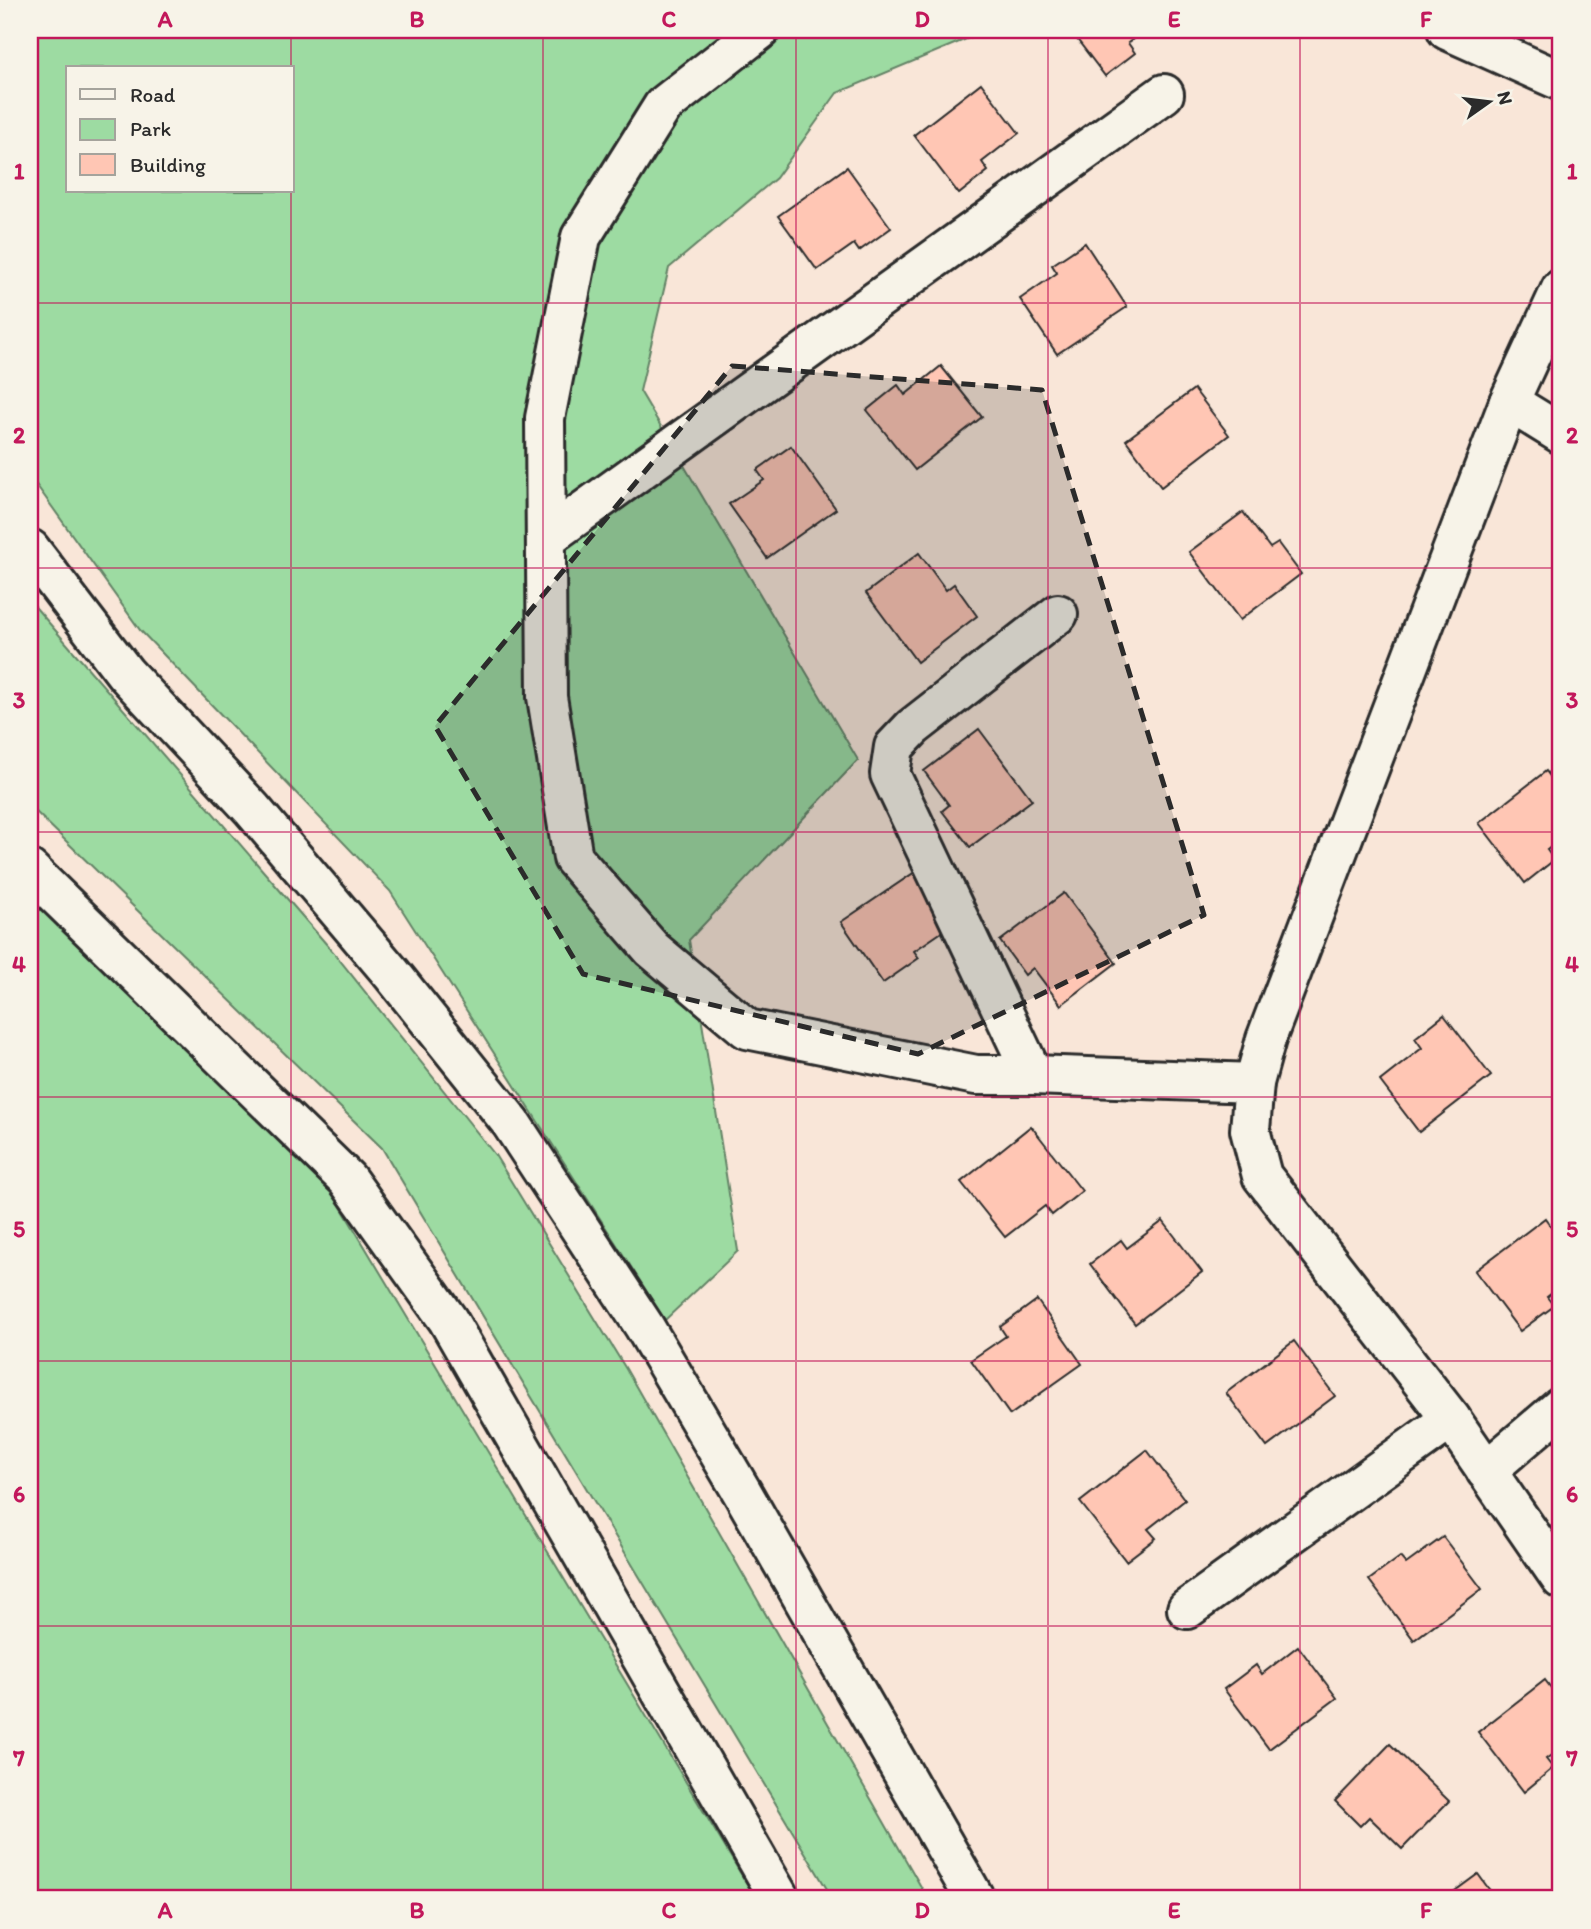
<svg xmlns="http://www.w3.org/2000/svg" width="1591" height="1929" viewBox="0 0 1591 1929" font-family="Itim,sans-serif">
	<rect width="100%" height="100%" fill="#f9e6d8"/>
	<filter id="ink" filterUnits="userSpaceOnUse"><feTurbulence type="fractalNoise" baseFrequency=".0143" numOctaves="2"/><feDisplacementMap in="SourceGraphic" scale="14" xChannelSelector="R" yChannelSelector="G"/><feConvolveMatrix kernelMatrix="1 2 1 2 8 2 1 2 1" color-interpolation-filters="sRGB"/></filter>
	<g filter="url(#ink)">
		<g fill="#9ddba2" stroke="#648366" stroke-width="2" fill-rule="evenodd">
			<path d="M30 30H988L837 93 776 178 669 268 640 391 858 760 689 940 738 1251 665 1320 390 891 140 630 30 476ZM68 68H292V191H68Z"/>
			<path d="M30 601 334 953 495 1155 626 1369 928 1899H833L382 1148 30 806Z"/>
			<path d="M30 898 332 1192 756 1899H30Z"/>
		</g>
		<g fill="#ffc6b4" stroke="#2b2b2b" stroke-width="2">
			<path d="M1070 30H1145L1128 43 1135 53 1105 76Z"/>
			<path d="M981 83 1019 133 982 162 988 171 959 194 914 135Z"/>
			<path d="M847 167 891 228 859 251 854 244 817 270 778 216Z"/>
			<path d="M1085 243 1127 307 1057 354 1020 299 1057 273 1052 265Z"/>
			<path d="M941 366 982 417 915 470 867 410 898 385 905 395Z"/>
			<path d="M1194 389 1229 435 1161 487 1126 440Z"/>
			<path d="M791 446 836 509 767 558 729 504 764 480 757 470Z"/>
			<path d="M1243 512 1270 548 1278 543 1301 574 1240 620 1189 552Z"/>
			<path d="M919 553 946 590 954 584 977 616 917 662 866 593Z"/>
			<path d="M979 729 1032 800 970 847 942 811 949 805 924 771Z"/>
			<path d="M1546 771 1561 791V839L1547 850 1554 860 1525 883 1479 823Z"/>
			<path d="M915 872 952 925 914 951 919 958 883 983 841 922Z"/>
			<path d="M1064 893 1116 963 1061 1005 1033 968 1025 975 1000 941Z"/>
			<path d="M1561 986V1002L1554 991Z"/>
			<path d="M1444 1015 1491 1076 1419 1132 1380 1081 1422 1048 1415 1038Z"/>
			<path d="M1031 1126 1082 1191 1052 1215 1045 1206 1005 1237 961 1182Z"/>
			<path d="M1545 1218 1561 1240V1286L1547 1297 1554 1306 1520 1331 1475 1271Z"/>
			<path d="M1163 1221 1202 1272 1135 1324 1090 1264 1121 1240 1127 1248Z"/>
			<path d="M1037 1300 1082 1364 1010 1415 971 1360 1006 1336 1000 1327Z"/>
			<path d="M1294 1341 1335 1396 1267 1447 1226 1393Z"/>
			<path d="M1147 1450 1185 1500 1148 1529 1156 1538 1126 1561 1080 1502Z"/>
			<path d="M1443 1537 1482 1589 1414 1640 1369 1580 1400 1557 1406 1564Z"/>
			<path d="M1298 1646 1337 1698 1269 1749 1224 1689 1256 1665 1262 1674Z"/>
			<path d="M1545 1680 1561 1701V1748L1546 1759 1553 1768 1524 1792 1478 1732Z"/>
			<path d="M1390 1744 1449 1801 1402 1849 1369 1817 1360 1826 1335 1801Z"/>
			<path d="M1478 1874 1496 1899H1444Z"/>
		</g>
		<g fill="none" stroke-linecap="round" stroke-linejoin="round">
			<defs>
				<g id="minor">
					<path d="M760 30 663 106 581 237 545 418 547 697 573 858 652 949 747 1029 976 1075H1033L1254 1083"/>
					<path d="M1447 30 1561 81"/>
					<path d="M1561 289 1509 402 1266 1039 1254 1083 1250 1130 1262 1176 1451 1419 1561 1579"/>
					<path d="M1509 402 1561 434"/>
					<path d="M546 538 1164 94"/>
					<path d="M30 549 125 673 252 809 392 974 511 1123 644 1326 742 1492 975 1899"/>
					<path d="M30 870 347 1179 448 1320 780 1899"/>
					<path d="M1033 1075 890 774 894 747 913 727 1058 614"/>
					<path d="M1486 1471 1561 1407"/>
					<path d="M1187 1609 1451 1419"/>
				</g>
			</defs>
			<use href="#minor" stroke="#2b2b2b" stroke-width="44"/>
			<use href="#minor" stroke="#f7f3e8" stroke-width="38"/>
		</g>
	</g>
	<path fill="#2b2b2b" fill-opacity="0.2" stroke="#2b2b2b" stroke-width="5" stroke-dasharray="14 9" stroke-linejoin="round" d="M732 366 1042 390 1204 915 918 1054 583 974 435 726Z"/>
	<path fill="none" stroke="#c2185b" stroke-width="2" stroke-opacity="0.55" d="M291 30V68M543 30V1899M796 30V1899M1048 30V1899M1300 30V1899M291 191V1899M30 303H1561M30 568H1561M30 832H1561M30 1097H1561M30 1361H1561M30 1626H1561"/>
	<rect width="1591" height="1929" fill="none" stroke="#f7f3e8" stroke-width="77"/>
	<rect x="66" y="66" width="228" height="126" fill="#f7f3e8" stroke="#a5a39c" stroke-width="2"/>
	<rect x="80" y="89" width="35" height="10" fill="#f7f3e8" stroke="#a5a39c" stroke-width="2"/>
	<text x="130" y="102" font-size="21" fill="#2b2b2b">Road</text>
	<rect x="80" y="119" width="35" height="21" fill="#9ddba2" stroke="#a5a39c" stroke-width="2"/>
	<text x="130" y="136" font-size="21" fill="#2b2b2b">Park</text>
	<rect x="80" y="154" width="35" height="21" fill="#ffc6b4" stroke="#a5a39c" stroke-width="2"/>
	<text x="130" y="172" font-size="21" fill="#2b2b2b">Building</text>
	<g transform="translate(1489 102) rotate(76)" stroke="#f7f3e8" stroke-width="5" paint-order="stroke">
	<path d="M0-5L12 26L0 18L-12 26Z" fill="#2b2b2b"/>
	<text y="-10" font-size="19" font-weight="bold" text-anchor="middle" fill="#2b2b2b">N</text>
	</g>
	<rect x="38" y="38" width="1514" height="1852" fill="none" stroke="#c2185b" stroke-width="2.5"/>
	<g font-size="23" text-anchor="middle" font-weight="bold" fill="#c2185b">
		<text x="165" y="27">A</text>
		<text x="417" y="27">B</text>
		<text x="669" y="27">C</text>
		<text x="922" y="27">D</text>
		<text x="1174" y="27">E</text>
		<text x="1426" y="27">F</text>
		<text x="19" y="179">1</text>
		<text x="1572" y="179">1</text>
		<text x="19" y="443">2</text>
		<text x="1572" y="443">2</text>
		<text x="19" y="708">3</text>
		<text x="1572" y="708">3</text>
		<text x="19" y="972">4</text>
		<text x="1572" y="972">4</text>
		<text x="19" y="1237">5</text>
		<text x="1572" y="1237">5</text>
		<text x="19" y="1502">6</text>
		<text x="1572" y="1502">6</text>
		<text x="19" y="1766">7</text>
		<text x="1572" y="1766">7</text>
		<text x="165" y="1918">A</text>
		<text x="417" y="1918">B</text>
		<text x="669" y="1918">C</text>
		<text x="922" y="1918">D</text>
		<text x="1174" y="1918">E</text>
		<text x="1426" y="1918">F</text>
	</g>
</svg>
